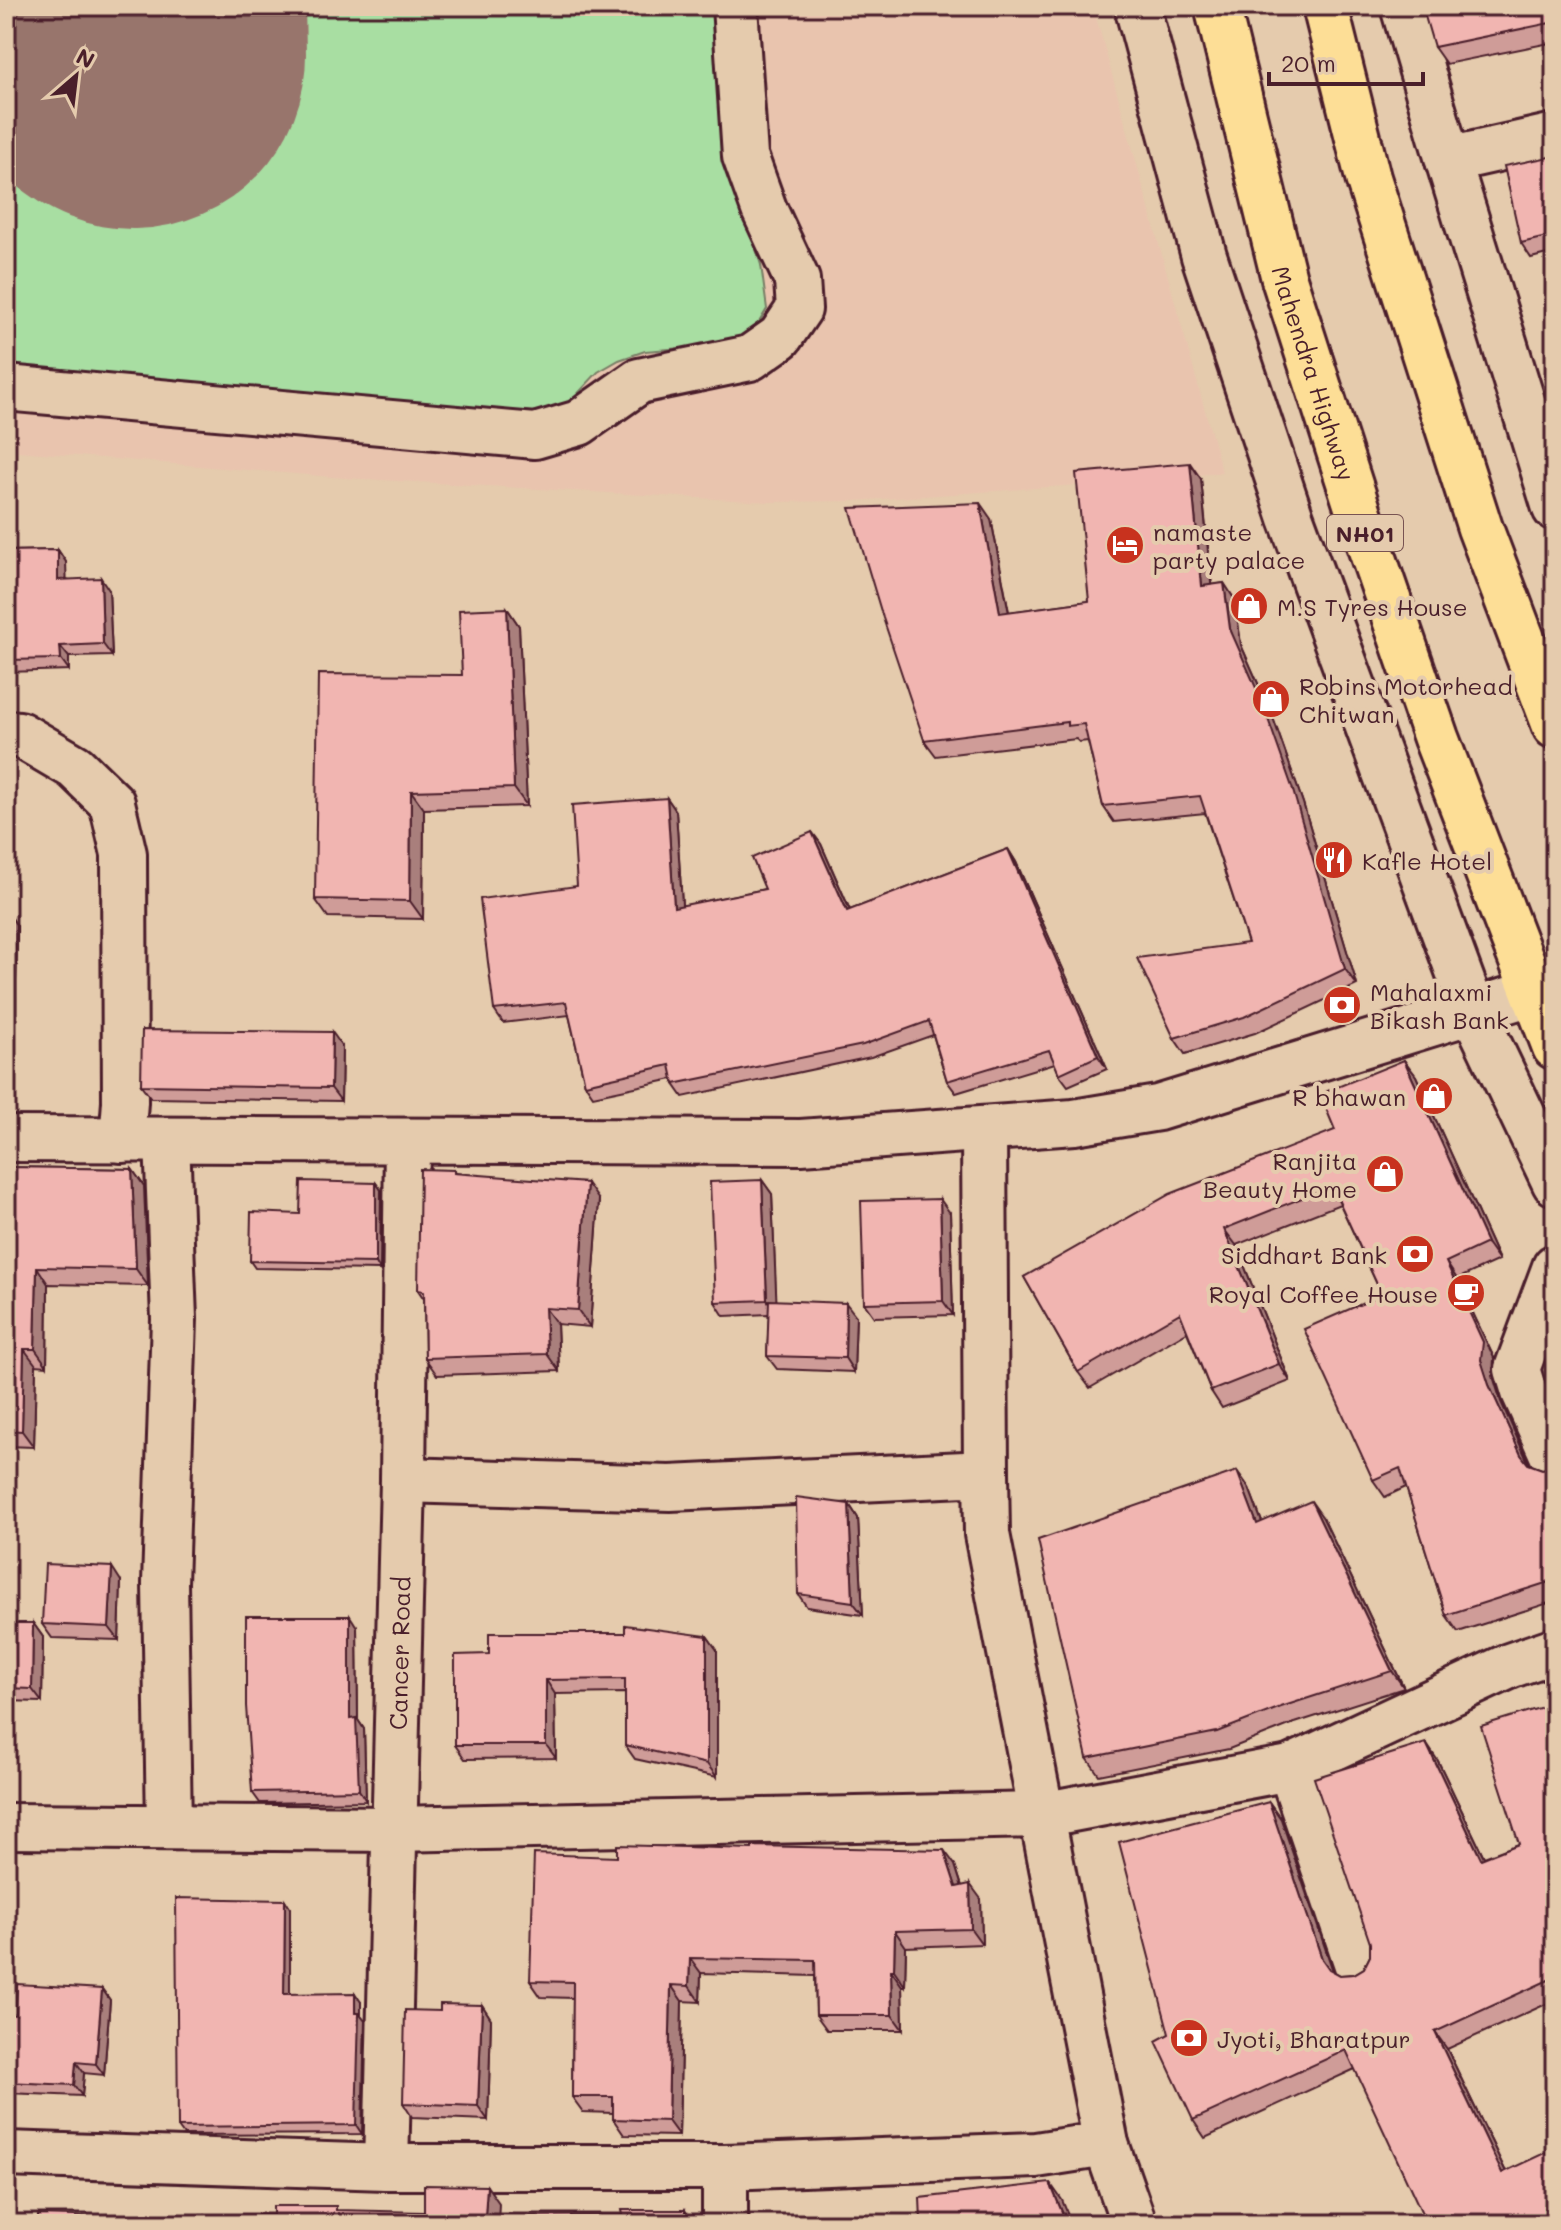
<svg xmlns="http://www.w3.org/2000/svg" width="1561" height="2230" viewBox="0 0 1561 2230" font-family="Mali,sans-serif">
	<rect width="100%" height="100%" fill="#e5cbad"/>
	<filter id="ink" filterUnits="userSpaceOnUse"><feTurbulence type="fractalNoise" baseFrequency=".0125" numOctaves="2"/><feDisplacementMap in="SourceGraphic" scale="16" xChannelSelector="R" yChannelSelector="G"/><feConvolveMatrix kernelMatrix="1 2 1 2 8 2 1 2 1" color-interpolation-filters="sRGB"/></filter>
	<g filter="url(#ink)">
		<path fill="#e9c4ae" d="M6 6H1093L1222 472 1177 478 853 501 769 502 345 478 6 450Z"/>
		<path fill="#a8dea2" stroke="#797e66" stroke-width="2" d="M225 6H722L738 193 761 265 767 309 753 332 732 344 645 351 619 360 598 372 570 402 548 415 6 371V92L226 80Z"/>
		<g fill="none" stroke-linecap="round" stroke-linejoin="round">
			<path stroke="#98756c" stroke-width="348" d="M131 6 132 55"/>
			<defs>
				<g id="minor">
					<path d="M1137 6 1204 256 1291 518 1473 1011 1555 1183"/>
					<path d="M1403 6 1448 160 1555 508"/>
					<path d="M1448 160 1555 136"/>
					<path d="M6 388 535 436 579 423 639 381 750 358 780 337 799 309 797 280 764 209 745 156 735 6"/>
					<path d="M6 733 19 734 75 767 112 803 124 854 125 1102 122 1140"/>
					<path d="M984 1130 986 1473"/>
					<path d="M6 1139 801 1142 1074 1122 1158 1108 1534 992"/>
					<path d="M167 1140 174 1319 165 1583 169 1827"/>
					<path d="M1555 1267 1517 1369 1524 1392 1555 1461"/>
					<path d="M403 1480 670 1488 986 1473 987 1534 1106 2144 1134 2224"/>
					<path d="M1290 1768 1358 1968"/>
					<path d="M6 1826 395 1829 1041 1815 1290 1768 1509 1666 1555 1650"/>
					<path d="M6 2154 386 2167H725L1036 2155 1106 2144"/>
					<path id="s1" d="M386 2167 403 1480 407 1141"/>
					<path d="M725 2224V2167"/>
				</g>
				<g id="highway">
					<path id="s2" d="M1217 6 1284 279 1367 538 1436 738 1555 1047"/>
					<path d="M1325 6 1368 178 1480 528 1555 726"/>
				</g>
			</defs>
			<use href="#minor" stroke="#4a1f2b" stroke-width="50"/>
			<use href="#highway" stroke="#4a1f2b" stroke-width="50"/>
			<use href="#minor" stroke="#e5cbad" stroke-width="44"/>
			<use href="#highway" stroke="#fdde96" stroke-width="44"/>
		</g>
		<g fill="#cf9c98" stroke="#4a1f2b" stroke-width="2">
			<path d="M1555 6V42L1446 64 1434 47Z"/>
			<path d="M1555 156V252L1531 258 1521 243Z"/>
			<path d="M1201 479 1212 585 1224 583 1235 600 1241 645 1272 715 1303 803 1357 985 1255 1033 1185 1054 1174 1038 1248 943 1205 813 1114 822 1103 806 1088 741 1079 742 1076 739 936 756 924 740 991 519 1009 612 1089 601Z"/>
			<path d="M58 550 66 562V579L109 590 112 656 69 657V670L7 672 6 671V551Z"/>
			<path d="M507 608 519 626 527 806 424 809 423 919 328 917 315 899Z"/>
			<path d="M667 798 676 811 682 906 765 889 812 832 821 844 850 910 1008 849 1016 862 1107 1069 1068 1086 1059 1074 1055 1063 956 1093 947 1081 933 1035 871 1057 683 1097 674 1084 673 1079 593 1096 585 1084 569 1015 503 1023 494 1010 577 886Z"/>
			<path d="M6 909 17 926 14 1091 6 1090Z"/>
			<path d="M342 1046 341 1101 151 1098 141 1085Z"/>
			<path d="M1404 1060 1416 1076 1499 1260 1457 1279 1494 1358 1493 1376 1501 1402 1529 1464 1542 1469 1553 1467 1555 1466V1601L1458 1632 1446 1615 1406 1487 1385 1497 1373 1480 1382 1295 1340 1204 1236 1245 1290 1381 1222 1408 1211 1391 1187 1332 1090 1388 1078 1372 1024 1277 1335 1130Z"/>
			<path d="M6 1167 132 1169 144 1186 148 1286 48 1284 47 1366 36 1365 34 1447 6 1446Z"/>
			<path d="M454 1170 456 1173 599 1200 590 1327 557 1324 559 1371 437 1375 425 1358 424 1299 418 1290Z"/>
			<path d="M762 1180 772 1194 776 1301 856 1316 854 1372 777 1369 767 1356 769 1314 724 1316 715 1302Z"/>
			<path d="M376 1183 381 1190 380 1270 255 1268 250 1261 300 1214Z"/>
			<path d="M950 1213 953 1315 874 1317 864 1303Z"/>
			<path d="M1237 1471 1249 1488 1262 1522 1323 1518 1404 1688 1292 1724 1229 1749 1099 1775 1087 1758Z"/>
			<path d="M849 1504 858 1518 863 1615 807 1607 798 1594Z"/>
			<path d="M121 1581 119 1640 52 1638 42 1624Z"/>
			<path d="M6 1623H33L43 1637 42 1702 6 1701Z"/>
			<path d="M357 1627 358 1720 364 1729 366 1801 260 1803 252 1792Z"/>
			<path d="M707 1636 717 1650V1777L635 1759 625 1745V1693L555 1694 556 1758 465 1759 455 1745 489 1654Z"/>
			<path d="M1555 1689V2000L1447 2049 1506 2172 1555 2224 1355 2069 1205 2138 1193 2120 1169 2034 1269 1802 1281 1819 1333 1971 1340 1975 1354 1974 1364 1968 1370 1956 1438 1761 1484 1857 1519 1844 1549 1705Z"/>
			<path d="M955 1865 962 1886 981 1899 982 1944 906 1947 905 1986H902L903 2030H827L816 2015 815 1976 701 1973 700 2002 682 2001 679 2136 624 2135 613 2119V2113L583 2112 572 2097 573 1998 541 1997 530 1981Z"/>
			<path d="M285 1900 290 1908V1994L361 2002V2016L365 2021 362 2134 184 2135 178 2127Z"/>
			<path d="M102 1989 110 2000 104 2075 84 2073 82 2096 6 2093V2014L16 2015Z"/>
			<path d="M482 2005 491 2019 488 2120 412 2117 403 2103 440 2011Z"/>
		</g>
		<g fill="#a97f7c" stroke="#4a1f2b" stroke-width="2">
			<path d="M1190 463 1201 479 1213 603 1202 586Z"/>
			<path d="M980 503 991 519 1012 629 1000 613Z"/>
			<path d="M58 550 66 562 67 591 58 580Z"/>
			<path d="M101 578 109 590 112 656 103 644Z"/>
			<path d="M1224 583 1235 600 1241 645 1272 715 1303 803 1357 985 1345 969 1230 629Z"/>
			<path d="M507 608 519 626 527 806 514 788Z"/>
			<path d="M60 646 69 657V670L61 659Z"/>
			<path d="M411 791 424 809 423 919 410 901Z"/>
			<path d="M667 798 676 811 683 920 674 907Z"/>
			<path d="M812 832 821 844 856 924 847 911Z"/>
			<path d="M1008 849 1016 862 1107 1069 1098 1056Z"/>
			<path d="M6 909 17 926 14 1091 6 1079Z"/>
			<path d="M332 1032 342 1046 341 1101 331 1088Z"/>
			<path d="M1404 1060 1416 1076 1499 1260 1487 1243Z"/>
			<path d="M132 1169 144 1186 148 1286 136 1269Z"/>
			<path d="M762 1180 772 1194 777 1314 767 1300Z"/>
			<path d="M376 1183 381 1190 380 1270 376 1263Z"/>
			<path d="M587 1183 599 1200 590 1327 578 1310Z"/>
			<path d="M940 1199 950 1213 953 1315 943 1301Z"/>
			<path d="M1224 1229 1236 1245 1290 1381 1279 1364Z"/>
			<path d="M1446 1262 1457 1279 1494 1358 1493 1376 1501 1402 1532 1471 1521 1455 1489 1385Z"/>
			<path d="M37 1267 48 1284 47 1366 35 1349Z"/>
			<path d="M846 1303 856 1316 854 1372 845 1358Z"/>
			<path d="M545 1308 557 1324 559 1371 547 1354Z"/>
			<path d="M24 1349 36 1365 34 1447 22 1431Z"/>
			<path d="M1237 1471 1249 1488 1269 1541 1257 1524Z"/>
			<path d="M1311 1501 1323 1518 1404 1688 1392 1671Z"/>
			<path d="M849 1504 858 1518 863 1615 853 1602Z"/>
			<path d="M112 1567 121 1581 119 1640 109 1627Z"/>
			<path d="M350 1616 357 1627 358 1720 364 1729 366 1801 359 1790 350 1719Z"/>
			<path d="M33 1623 43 1637 42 1702 32 1689Z"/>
			<path d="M707 1636 717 1650V1777L707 1764Z"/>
			<path d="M546 1680 555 1694 556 1758 546 1745Z"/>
			<path d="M1426 1743 1438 1761 1493 1876 1481 1859Z"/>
			<path d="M1269 1802 1281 1819 1335 1977 1322 1959Z"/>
			<path d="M944 1850 955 1865 967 1903 956 1887Z"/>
			<path d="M970 1884 981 1899 982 1944 971 1929Z"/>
			<path d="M285 1900 290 1908V2002L284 1994Z"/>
			<path d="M895 1931 906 1947 905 1986 894 1970Z"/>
			<path d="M690 1958 701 1973 700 2002 689 1986Z"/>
			<path d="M891 1970 902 1986 903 2030 892 2015Z"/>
			<path d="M671 1985 682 2001 679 2136 668 2121Z"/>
			<path d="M102 1989 110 2000 104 2075 96 2064Z"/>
			<path d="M355 1993 361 2002V2016L365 2021 362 2134 356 2125Z"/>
			<path d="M482 2005 491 2019 488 2120 478 2106Z"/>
			<path d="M1435 2032 1447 2049 1515 2191 1502 2173Z"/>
			<path d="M76 2062 84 2073 82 2096 74 2085Z"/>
			<path d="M1050 2183 1062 2200 1072 2224H1067Z"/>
			<path d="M487 2186 499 2203 498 2224 485 2216Z"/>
			<path d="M685 2210 695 2224 685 2222Z"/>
		</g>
		<g fill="#f1b5b1" stroke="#4a1f2b" stroke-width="2">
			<path d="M1422 6H1555V22L1434 47Z"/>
			<path d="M1555 156V235L1521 243 1504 166Z"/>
			<path d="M1190 463 1202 586 1224 583 1230 629 1261 699 1292 787 1345 969 1244 1017 1174 1038 1137 958 1248 943 1200 796 1103 806 1084 724 1067 726V722L924 740 883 618 850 508 980 503 1000 613 1089 601 1076 473Z"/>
			<path d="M58 550V580L101 578 103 644 60 646 61 659 6 660V551Z"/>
			<path d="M507 608 514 788 411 791 410 901 315 899 318 674 462 675 459 610Z"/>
			<path d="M667 798 674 907 765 889 752 858 812 832 847 911 1008 849 1098 1056 1059 1074 1049 1050 947 1081 929 1021 863 1045 674 1084 670 1065 585 1084 566 1002 494 1010 480 899 577 886 572 805Z"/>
			<path d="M142 1030 332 1032 331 1088 141 1085Z"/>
			<path d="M1404 1060 1487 1243 1446 1262 1483 1342 1481 1360 1489 1385 1521 1455 1528 1464 1542 1469 1553 1467 1555 1466V1580L1446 1615 1400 1468 1373 1480 1304 1329 1382 1295 1332 1186 1224 1229 1279 1364 1211 1391 1180 1313 1078 1372 1024 1277 1170 1194 1335 1130 1320 1094Z"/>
			<path d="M6 1167 132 1169 136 1269 37 1267 35 1349H24L22 1431 6 1430Z"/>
			<path d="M420 1169 454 1170V1173L587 1183 578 1310 545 1308 547 1354 425 1358 424 1291 418 1290Z"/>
			<path d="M762 1180 767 1300 715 1302 710 1182Z"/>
			<path d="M301 1181 376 1183V1263L250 1261 251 1212 300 1214Z"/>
			<path d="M940 1199 943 1301 864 1303 861 1201Z"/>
			<path d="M769 1300 846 1303 845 1358 767 1356Z"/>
			<path d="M1555 1382V1404L1547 1386Z"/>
			<path d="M1237 1471 1257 1524 1311 1501 1392 1671 1281 1707 1217 1732 1087 1758 1038 1540Z"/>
			<path d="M796 1497 849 1504 853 1602 798 1594Z"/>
			<path d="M45 1564 112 1567 109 1627 42 1624Z"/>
			<path d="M246 1616H350V1719L356 1718 359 1790 252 1792 246 1706Z"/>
			<path d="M6 1623H33L32 1689 6 1688Z"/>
			<path d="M625 1625 707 1636V1764L625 1745V1679L546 1680V1745H455V1655L489 1654V1633H625Z"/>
			<path d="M1555 1689V1977L1435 2032 1502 2173 1555 2148V2224H1427L1346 2050 1193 2120 1156 2041 1169 2034 1119 1842 1269 1802 1322 1959 1329 1969 1340 1975 1354 1974 1364 1968 1370 1956V1943L1314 1778 1426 1743 1481 1859 1519 1844 1481 1726 1549 1705 1545 1692Z"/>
			<path d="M617 1845 752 1849V1846L944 1850 956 1887 970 1884 971 1929 895 1931 894 1970H891L892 2015H816L815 1960 690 1958 689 1986 671 1985 668 2121 613 2119V2097H572L573 1982 530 1981 534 1854 617 1857Z"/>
			<path d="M176 1898 285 1900 284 1994 355 1993V2013H359L356 2125 178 2127Z"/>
			<path d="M17 1984 102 1989 96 2064 76 2062 74 2085 6 2082V2014L16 2015Z"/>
			<path d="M440 2004 482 2005 478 2106 403 2103 405 2010 440 2011Z"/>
			<path d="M1050 2183 1067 2224H730L733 2221 921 2220 920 2198Z"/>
			<path d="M424 2185 487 2186 485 2216 623 2215 622 2210H685V2222H694L696 2224H38V2215L111 2217V2215H273V2206H336V2210L424 2212Z"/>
		</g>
	</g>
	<defs>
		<symbol id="hotel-disc" viewBox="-11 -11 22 22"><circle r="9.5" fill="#c8321e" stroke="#e5cbad"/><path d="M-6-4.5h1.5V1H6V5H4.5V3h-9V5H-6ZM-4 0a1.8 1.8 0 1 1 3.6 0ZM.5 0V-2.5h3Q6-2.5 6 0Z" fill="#fff"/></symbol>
		<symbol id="shop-disc" viewBox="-11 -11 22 22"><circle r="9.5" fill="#c8321e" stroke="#e5cbad"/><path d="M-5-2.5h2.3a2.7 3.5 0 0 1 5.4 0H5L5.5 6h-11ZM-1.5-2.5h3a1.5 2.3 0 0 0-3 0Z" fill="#fff"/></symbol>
		<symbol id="restaurant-disc" viewBox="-11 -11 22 22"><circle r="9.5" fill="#c8321e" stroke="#e5cbad"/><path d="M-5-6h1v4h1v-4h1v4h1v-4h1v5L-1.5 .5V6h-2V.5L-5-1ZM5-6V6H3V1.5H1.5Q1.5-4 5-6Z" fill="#fff"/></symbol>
		<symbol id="bank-disc" viewBox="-11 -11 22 22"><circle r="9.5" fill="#c8321e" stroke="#e5cbad"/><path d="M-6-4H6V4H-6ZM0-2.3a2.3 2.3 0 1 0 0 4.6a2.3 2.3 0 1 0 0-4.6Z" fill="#fff"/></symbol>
		<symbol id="cafe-disc" viewBox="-11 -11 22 22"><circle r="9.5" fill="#c8321e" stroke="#e5cbad"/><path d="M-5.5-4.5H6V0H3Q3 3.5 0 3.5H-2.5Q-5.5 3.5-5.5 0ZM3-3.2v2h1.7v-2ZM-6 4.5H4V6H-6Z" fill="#fff"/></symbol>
	</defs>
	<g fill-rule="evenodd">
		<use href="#hotel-disc" x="1103" y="523" width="44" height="44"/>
		<use href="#shop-disc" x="1227" y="584" width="44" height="44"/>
		<use href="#shop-disc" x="1249" y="677" width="44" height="44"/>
		<use href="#restaurant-disc" x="1312" y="838" width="44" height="44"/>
		<use href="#bank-disc" x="1320" y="983" width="44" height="44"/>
		<use href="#shop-disc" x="1412" y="1074" width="44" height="44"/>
		<use href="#shop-disc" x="1363" y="1152" width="44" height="44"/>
		<use href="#bank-disc" x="1393" y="1232" width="44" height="44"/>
		<use href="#cafe-disc" x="1444" y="1271" width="44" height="44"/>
		<use href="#bank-disc" x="1167" y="2016" width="44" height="44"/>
	</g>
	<g text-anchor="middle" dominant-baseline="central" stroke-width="8" stroke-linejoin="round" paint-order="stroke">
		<rect fill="#e5cbad" stroke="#785352" stroke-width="2" x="1327" y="515" width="76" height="36" rx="6"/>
		<g font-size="22" font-weight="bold" fill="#4a1f2b">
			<text x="1365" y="533">NH01</text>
		</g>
		<g font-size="24" fill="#4a1f2b" stroke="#e5cbad">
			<text stroke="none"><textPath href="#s2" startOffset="380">Mahendra Highway</textPath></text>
			<text stroke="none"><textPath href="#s1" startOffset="514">Cancer Road</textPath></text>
		</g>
		<g font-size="24" fill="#4a1f2b" stroke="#e5cbad" text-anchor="start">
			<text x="1153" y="531">namaste<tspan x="1153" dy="28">party palace</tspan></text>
			<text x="1277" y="606">M.S Tyres House</text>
			<text x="1299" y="685">Robins Motorhead<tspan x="1299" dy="28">Chitwan</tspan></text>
			<text x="1362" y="860">Kafle Hotel</text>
			<text x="1370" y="991">Mahalaxmi<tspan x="1370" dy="28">Bikash Bank</tspan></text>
			<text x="1406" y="1096" text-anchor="end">R bhawan</text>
			<text x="1357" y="1160" text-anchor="end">Ranjita<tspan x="1357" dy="28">Beauty Home</tspan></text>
			<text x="1387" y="1254" text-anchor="end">Siddhart Bank</text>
			<text x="1438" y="1293" text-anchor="end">Royal Coffee House</text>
			<text x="1217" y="2038">Jyoti, Bharatpur</text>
		</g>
	</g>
	<rect width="1561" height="2230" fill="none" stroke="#e5cbad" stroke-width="32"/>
	<rect x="16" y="16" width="1529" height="2198" fill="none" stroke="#4a1f2b" stroke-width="3" filter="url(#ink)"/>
	<g transform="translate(76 76) rotate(28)" stroke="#e5cbad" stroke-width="6" paint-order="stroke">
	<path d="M0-6L14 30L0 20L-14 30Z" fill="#4a1f2b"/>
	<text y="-12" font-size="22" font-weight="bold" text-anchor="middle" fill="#4a1f2b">N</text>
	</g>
	<path d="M1269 72v12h154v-12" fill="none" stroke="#4a1f2b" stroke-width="4"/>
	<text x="1281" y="72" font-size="24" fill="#4a1f2b" stroke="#e5cbad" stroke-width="6" paint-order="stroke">20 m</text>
</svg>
